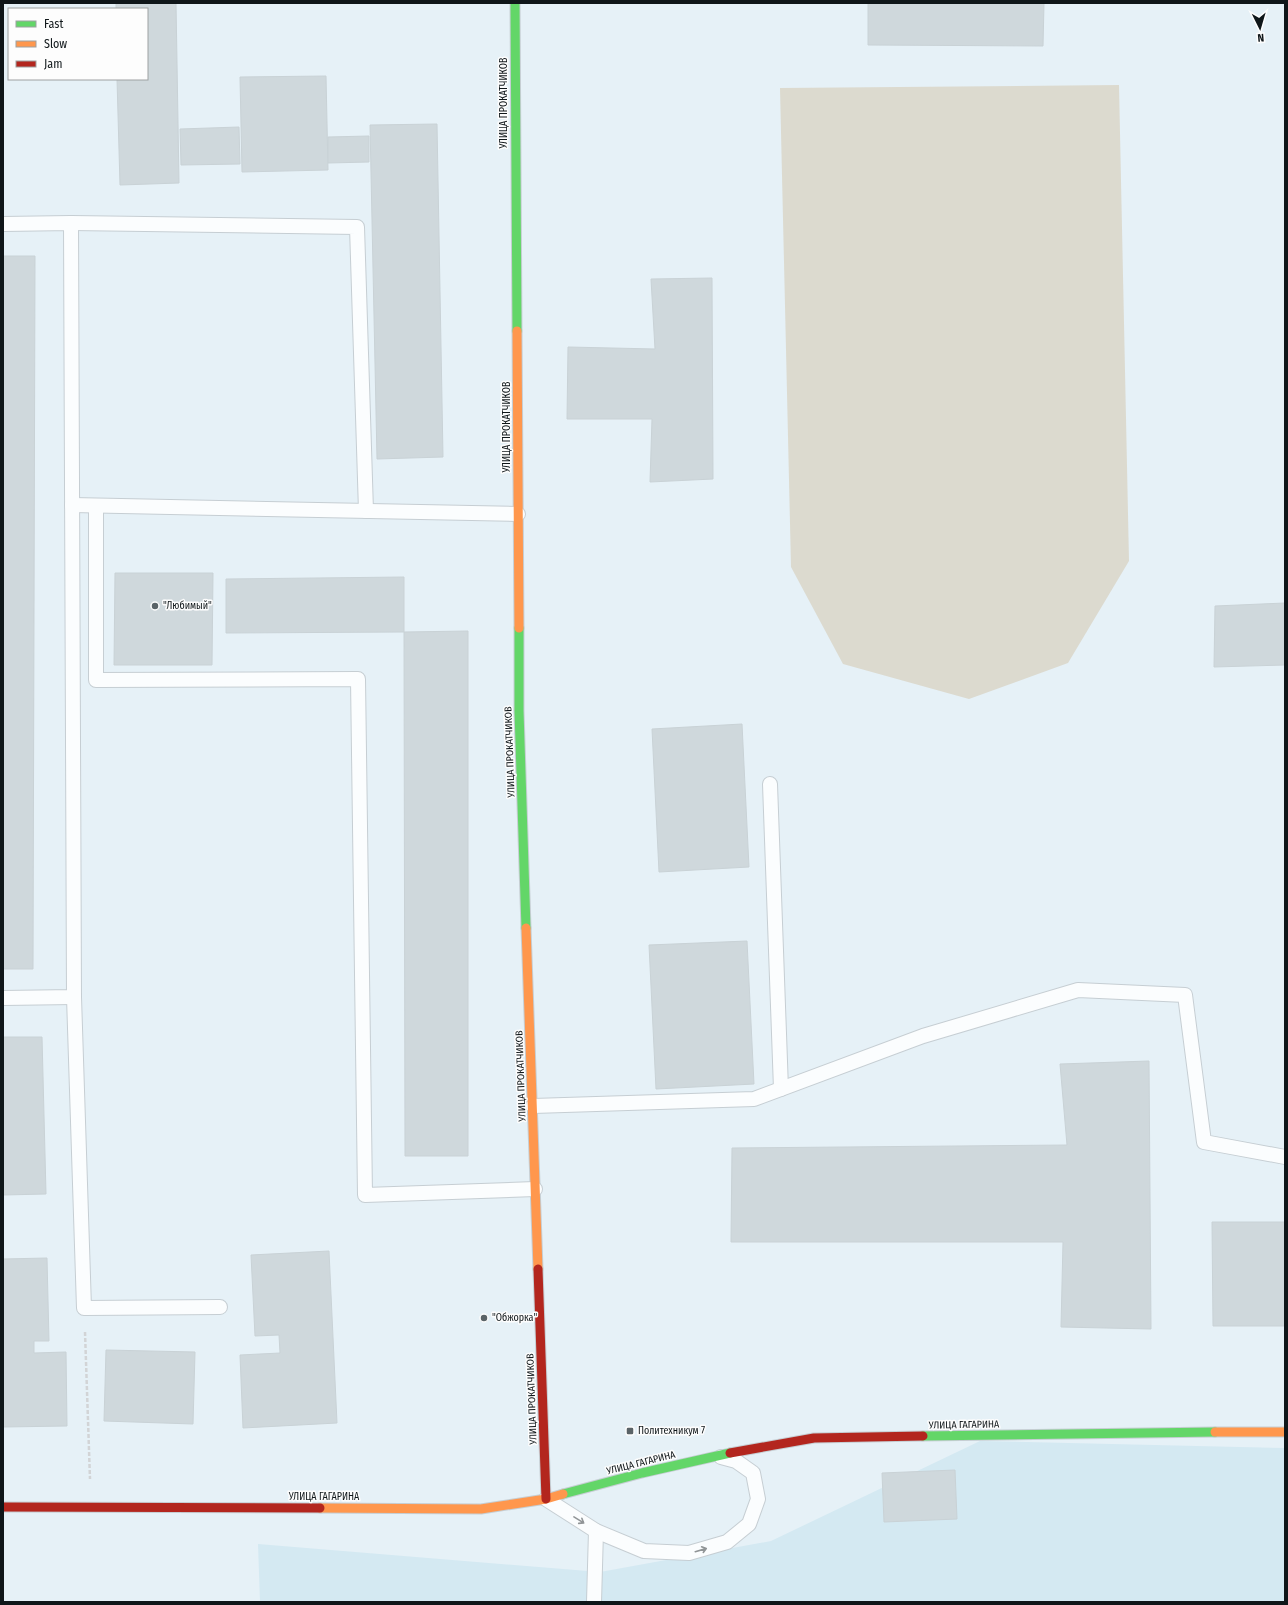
<svg xmlns="http://www.w3.org/2000/svg" width="1288" height="1605" viewBox="0 0 1288 1605" font-family="'Fira Sans Condensed',sans-serif">
	<rect width="100%" height="100%" fill="#e6f1f7"/>
	<path fill="#d4e9f2" d="M980 1441 1285 1448V1602H260L258 1544 600 1572 771 1541Z"/>
	<path fill="#dcdacf" d="M1119 85 1129 561 1068 663 969 699 843 664 791 567 780 88Z"/>
	<g fill="#cfd8dc" stroke="#c9d2d6">
		<path d="M116 3H176L179 183 120 185 117 79H147V9H116Z"/>
		<path d="M868 3H1044L1043 46 868 45Z"/>
		<path d="M326 76 328 170 242 172 240 77Z"/>
		<path d="M437 124 443 457 377 459 370 125Z"/>
		<path d="M239 127 240 164 181 165 180 129Z"/>
		<path d="M369 136V162L328 163V137Z"/>
		<path d="M3 256H35L33 969H3Z"/>
		<path d="M712 278 713 479 650 482 652 419H567L568 347 655 349 651 279Z"/>
		<path d="M115 573H213L212 665H114Z"/>
		<path d="M404 577V632L226 633V579Z"/>
		<path d="M1285 603V665L1214 667 1215 606Z"/>
		<path d="M468 631V1156H405L404 632Z"/>
		<path d="M742 724 749 867 659 872 652 729Z"/>
		<path d="M747 941 754 1084 656 1089 649 945Z"/>
		<path d="M3 1037H42L46 1194 3 1195Z"/>
		<path d="M1149 1061 1151 1329 1061 1327 1063 1242H731L732 1148 1067 1145 1060 1064Z"/>
		<path d="M1212 1222H1285V1326H1213Z"/>
		<path d="M329 1251 337 1423 243 1428 240 1355 280 1353 279 1335 255 1336 251 1255Z"/>
		<path d="M47 1258 49 1341H34V1353L66 1352 67 1426 3 1427V1259Z"/>
		<path d="M106 1350 195 1352 193 1424 104 1421Z"/>
		<path d="M955 1470 957 1519 884 1522 882 1473Z"/>
	</g>
	<g fill="none" stroke-linecap="round" stroke-linejoin="round">
		<defs>
			<g id="lane">
				<path d="M71 223 357 227 366 511"/>
				<path d="M3 224 71 223 74 997 3 998"/>
				<path d="M72 505 518 514"/>
				<path d="M96 506V680L358 679 365 1195 535 1189"/>
				<path d="M770 784 781 1089"/>
				<path d="M74 997 84 1308 220 1307"/>
				<path d="M533 1106 754 1099 923 1036 1078 990 1185 995 1204 1142 1285 1157"/>
				<path d="M546 1499 596 1531 644 1551 689 1553 727 1542 749 1524 758 1499 753 1473 736 1461 721 1457"/>
				<path d="M594 1602 596 1531"/>
			</g>
			<g id="fast">
				<path d="M515 3 517 331"/>
				<path d="M519 628V711L526 928"/>
				<path d="M923 1436 1215 1432"/>
				<path d="M563 1494 642 1473 730 1453"/>
			</g>
			<g id="slow">
				<path d="M517 331 519 628"/>
				<path d="M526 928 538 1269"/>
				<path d="M1215 1432H1285"/>
				<path d="M320 1508 481 1509 546 1499 563 1494"/>
			</g>
			<g id="jam">
				<path d="M538 1269 546 1499"/>
				<path d="M730 1453 814 1438 923 1436"/>
				<path d="M3 1507 320 1508"/>
			</g>
		</defs>
		<use href="#lane" stroke="#c6ced3" stroke-width="16"/>
		<use href="#fast" stroke="#c6ced3" stroke-width="11"/>
		<use href="#slow" stroke="#c6ced3" stroke-width="11"/>
		<use href="#jam" stroke="#c6ced3" stroke-width="11"/>
		<path stroke="#d2d4d6" stroke-width="2.5" stroke-dasharray="4 2" stroke-linecap="butt" d="M85 1332 90 1479"/>
		<use href="#lane" stroke="#fbfdfe" stroke-width="14"/>
		<use href="#fast" stroke="#63d668" stroke-width="9"/>
		<use href="#slow" stroke="#ff974d" stroke-width="9"/>
		<use href="#jam" stroke="#b3261e" stroke-width="9"/>
	</g>
	<defs><path id="oneway-shaft" d="M-6 0H5M1.5-3L5.5 0L1.5 3" fill="none" stroke-width="1.6" stroke-linecap="round" stroke-linejoin="round"/></defs>
	<g stroke="#919597">
		<use href="#oneway-shaft" transform="translate(579 1520) rotate(32)"/>
		<use href="#oneway-shaft" transform="translate(701 1550) rotate(-16)"/>
	</g>
	<g fill="#5a6367" stroke="#fdfdfd" stroke-width="1.5">
		<circle cx="155" cy="606" r="4"/>
		<circle cx="484" cy="1318" r="4"/>
		<rect x="626" y="1427" width="8" height="8" rx="2"/>
	</g>
	<g text-anchor="middle" dominant-baseline="central" stroke-width="3" stroke-linejoin="round" paint-order="stroke">
		<g font-size="10" fill="#0f1619" stroke="#fdfdfd">
			<text transform="translate(504 103) rotate(-90)">УЛИЦА ПРОКАТЧИКОВ</text>
			<text transform="translate(507 427) rotate(-90)">УЛИЦА ПРОКАТЧИКОВ</text>
			<text transform="translate(510 752) rotate(-92)">УЛИЦА ПРОКАТЧИКОВ</text>
			<text transform="translate(521 1076) rotate(-92)">УЛИЦА ПРОКАТЧИКОВ</text>
			<text transform="translate(532 1399) rotate(-92)">УЛИЦА ПРОКАТЧИКОВ</text>
			<text transform="translate(964 1425) rotate(-1)">УЛИЦА ГАГАРИНА</text>
			<text transform="translate(641 1463) rotate(-14)">УЛИЦА ГАГАРИНА</text>
			<text x="324" y="1497">УЛИЦА ГАГАРИНА</text>
		</g>
		<g font-size="10" fill="#0f1619" stroke="#fdfdfd" text-anchor="start">
			<text x="163" y="606">"Любимый"</text>
			<text x="492" y="1318">"Обжорка"</text>
			<text x="638" y="1431">Политехникум 7</text>
		</g>
	</g>
	<rect width="1288" height="1605" fill="none" stroke="#0f1619" stroke-width="8"/>
	<rect x="8" y="8" width="140" height="72" fill="#fdfdfd" stroke="#9ea1a2"/>
	<rect x="16" y="21" width="20" height="6" fill="#63d668" stroke="#9ea1a2"/>
	<text x="44" y="28" font-size="12" fill="#0f1619">Fast</text>
	<rect x="16" y="41" width="20" height="6" fill="#ff974d" stroke="#9ea1a2"/>
	<text x="44" y="48" font-size="12" fill="#0f1619">Slow</text>
	<rect x="16" y="61" width="20" height="6" fill="#b3261e" stroke="#9ea1a2"/>
	<text x="44" y="68" font-size="12" fill="#0f1619">Jam</text>
	<g transform="translate(1260 28) rotate(175)" stroke="#fdfdfd" stroke-width="3" paint-order="stroke">
	<path d="M0-3L7 15L0 10L-7 15Z" fill="#0f1619"/>
	<text y="-6" font-size="11" font-weight="bold" text-anchor="middle" fill="#0f1619">N</text>
	</g>
</svg>
